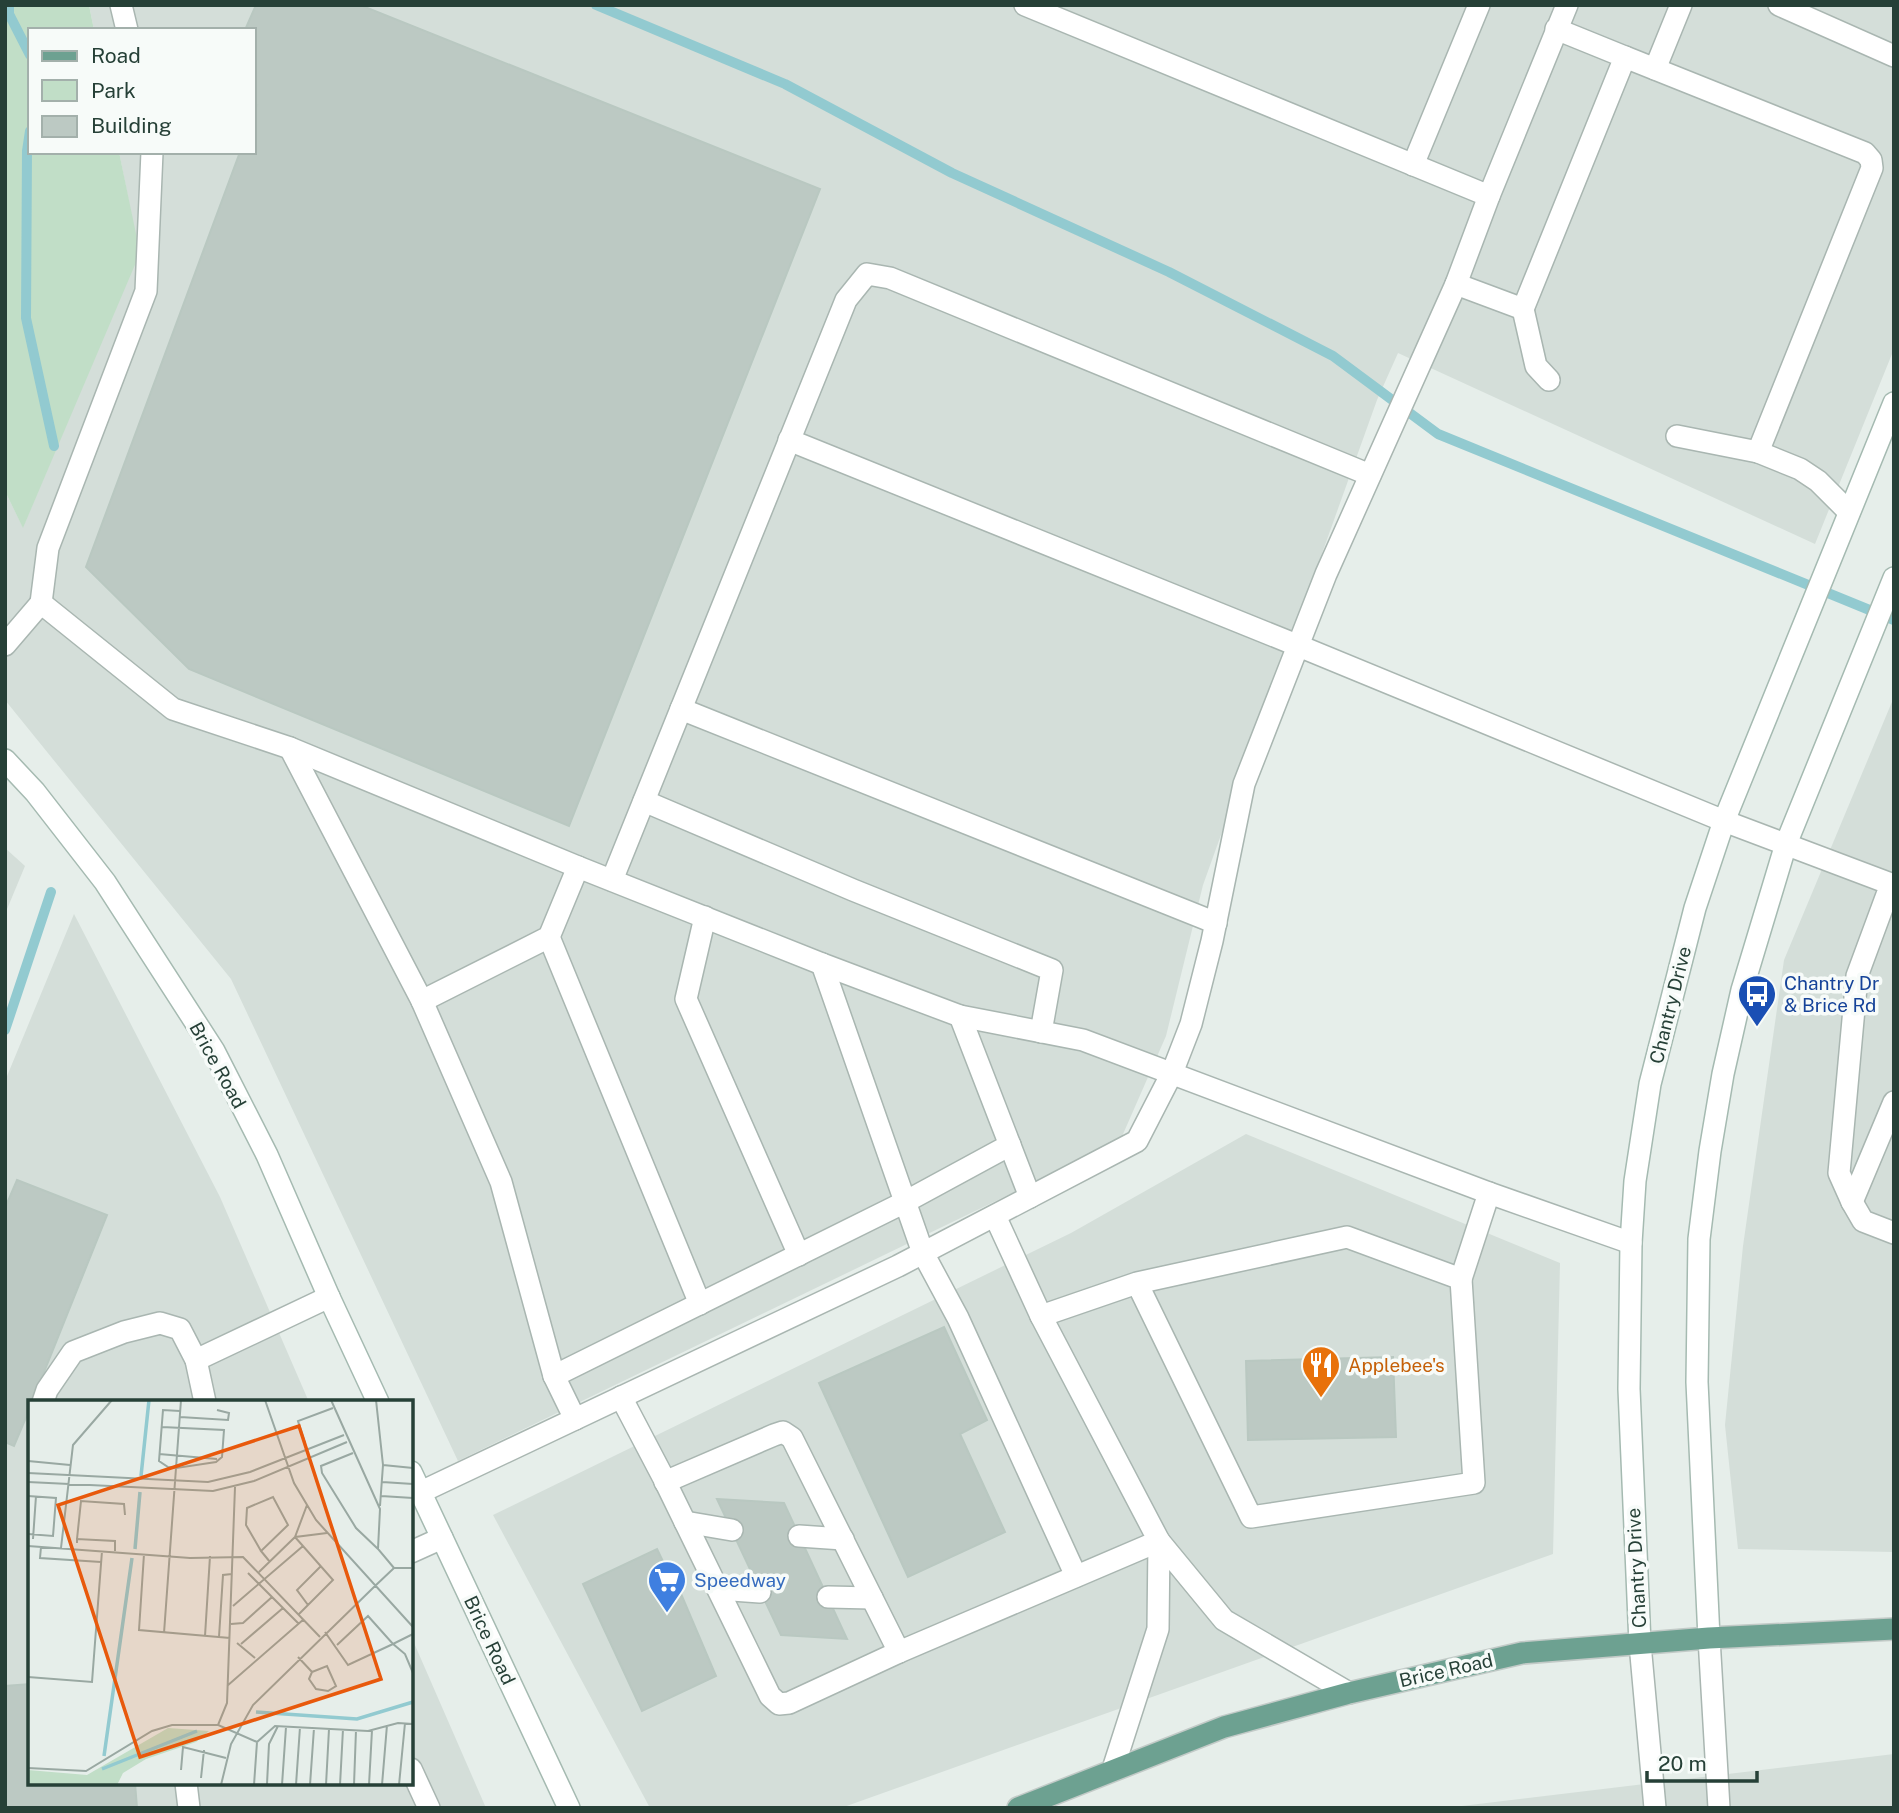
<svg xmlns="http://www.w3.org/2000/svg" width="1899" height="1813" viewBox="0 0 1899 1813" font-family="'Public Sans',sans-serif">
	<rect width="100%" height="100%" fill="#e6eeea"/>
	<g fill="#d4ded9">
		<path d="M89 5H1894V349L1815 544 1398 353 1377 400 1203 885 1166 1036 1120 1141 458 1461 231 979 5 700V491L23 527 139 253 119 152H254V30H94Z"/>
		<path d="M1894 697V1552L1738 1549 1725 1425 1743 1246 1784 960Z"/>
		<path d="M5 848 25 866 5 914Z"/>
		<path d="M74 914 220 1197 309 1402H30V1783H411V1636L486 1808H5V1081Z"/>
		<path d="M1246 1134 1560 1263 1553 1554 841 1808H650L493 1515 1071 1233Z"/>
		<path d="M1894 1754V1808H1445Z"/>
	</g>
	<path fill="#c1dec7" d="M5 5H89L94 30H30V152H119L140 253 23 528 5 491Z"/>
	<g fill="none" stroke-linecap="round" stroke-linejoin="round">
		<g stroke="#92cad0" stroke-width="10">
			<path d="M9 5V14L30 55"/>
			<path d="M596 5 785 84 952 173 1169 272 1333 356 1438 434 1894 620"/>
			<path d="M30 131 27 151 26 318 54 446"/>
			<path d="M5 1030 51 892"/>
		</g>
	</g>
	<g fill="#bcc9c3" stroke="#b9c8c1" stroke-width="2">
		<path d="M256 5H360L820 189 569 826 189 669 86 567 240 152H254V114L257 105H254V30H245Z"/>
		<path d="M17 1180 107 1215 32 1402H30V1408L14 1446 5 1442V1208Z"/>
		<path d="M944 1327 987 1420 960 1434 1005 1532 908 1577 819 1383Z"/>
		<path d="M1393 1357 1396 1437 1248 1440 1246 1361Z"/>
		<path d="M717 1499 784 1503 847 1639 781 1635Z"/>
		<path d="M657 1549 670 1576 676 1582 716 1676 642 1711 583 1584Z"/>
		<path d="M30 1684V1783H135L137 1808H5V1686Z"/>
	</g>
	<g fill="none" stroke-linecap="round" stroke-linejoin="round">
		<defs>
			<g id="lane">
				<path d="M121 5 127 30"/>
				<path d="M1025 5 1489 196"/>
				<path d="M1779 5 1894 56"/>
				<path d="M1625 57 1865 153 1871 160 1872 168 1758 452 1677 436"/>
				<path d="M1655 69 1681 5"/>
				<path d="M1413 165 1479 5"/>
				<path d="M1456 284 1523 309 1625 57 1556 29"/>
				<path d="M1523 309 1536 366 1549 380"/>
				<path d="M789 440 1299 646 1724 821 1891 884 1857 976 1839 1173 1852 1202 1863 1221 1894 1233"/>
				<path d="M1758 452 1800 469 1818 481 1849 512"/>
				<path d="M41 603 48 548 146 291 152 152"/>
				<path d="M5 645 41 603 173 709 290 748 578 867 822 964 960 1016 1083 1040 1489 1193 1631 1243"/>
				<path d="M681 709 1216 923"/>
				<path d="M290 748 422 1001 501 1182 554 1376 575 1419"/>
				<path d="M644 801 853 890 1052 970 1041 1032"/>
				<path d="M612 880 846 300 867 274 890 278 1370 475"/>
				<path d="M705 917 686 999 799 1255"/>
				<path d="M549 937 700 1304"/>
				<path d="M822 964 923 1253 958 1318 1076 1576"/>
				<path d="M422 1001 549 937 578 867"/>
				<path d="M960 1016 1030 1197"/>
				<path d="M1852 1202 1894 1102"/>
				<path d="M1461 1279 1489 1193"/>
				<path d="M1041 1316 1137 1283 1251 1517 1474 1483 1461 1279 1347 1237 1137 1283"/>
				<path d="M196 1360 329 1297"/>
				<path d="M554 1376 905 1202 1010 1145"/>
				<path d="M621 1397 663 1477 770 1696 779 1704 789 1703 899 1652 1159 1541 1041 1316 995 1216"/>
				<path d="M43 1402 47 1390 73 1352 124 1332 160 1323 180 1329 196 1360 205 1402"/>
				<path d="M665 1482 774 1435 783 1432 792 1438 899 1652"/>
				<path d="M421 1492 898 1266 1137 1141 1172 1073 1191 1024 1212 941 1244 784 1326 574 1456 284 1489 196 1567 5"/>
				<path d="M685 1522 732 1530"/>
				<path d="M799 1536 843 1539"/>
				<path d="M411 1552 442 1538"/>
				<path d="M718 1589 760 1592"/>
				<path d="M828 1597 872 1598"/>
				<path d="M1709 1638 1719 1808"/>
				<path d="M1640 1644 1655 1808"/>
				<path d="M411 1769 429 1808"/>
				<path d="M1113 1769 1158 1629 1159 1541 1224 1620 1349 1693"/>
				<path d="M186 1783 189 1808"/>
			</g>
			<g id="secondary">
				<path d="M5 760 35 792 105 882 214 1051 267 1155 329 1297 378 1402"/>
				<path d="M411 1472 569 1808"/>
				<path d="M1709 1638 1697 1382 1699 1239 1710 1151 1723 1074 1742 990 1786 844 1894 578"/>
				<path d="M1640 1644 1629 1389 1631 1243 1635 1181 1650 1084 1695 908 1724 821 1894 403"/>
			</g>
			<path id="primary" d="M1018 1808 1224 1727 1349 1693 1522 1653 1709 1638 1894 1629"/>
		</defs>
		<use href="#lane" stroke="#a9b6b1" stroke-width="24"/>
		<use href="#secondary" stroke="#a5bab1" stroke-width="24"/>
		<use href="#primary" stroke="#c2cac7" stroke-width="24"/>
		<use href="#lane" stroke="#fff" stroke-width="21"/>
		<use href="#secondary" stroke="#fff" stroke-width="21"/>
		<use href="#primary" stroke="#6da191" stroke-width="21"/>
	</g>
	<defs>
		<symbol id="bus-pin" viewBox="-11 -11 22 30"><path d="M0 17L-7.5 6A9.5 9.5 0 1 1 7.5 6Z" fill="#1a4fb4" stroke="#f7fbf9"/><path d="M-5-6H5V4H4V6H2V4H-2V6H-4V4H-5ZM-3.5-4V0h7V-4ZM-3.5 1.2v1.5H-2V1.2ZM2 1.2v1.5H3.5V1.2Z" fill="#fff"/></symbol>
		<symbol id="restaurant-pin" viewBox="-11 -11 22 30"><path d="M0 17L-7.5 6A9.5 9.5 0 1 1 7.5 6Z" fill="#e8710a" stroke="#f7fbf9"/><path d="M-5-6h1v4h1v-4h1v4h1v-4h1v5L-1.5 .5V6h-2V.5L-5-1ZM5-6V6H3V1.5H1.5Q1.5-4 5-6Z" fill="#fff"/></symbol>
		<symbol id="supermarket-pin" viewBox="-11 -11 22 30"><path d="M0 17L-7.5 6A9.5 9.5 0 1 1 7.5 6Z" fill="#3f7fe0" stroke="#f7fbf9"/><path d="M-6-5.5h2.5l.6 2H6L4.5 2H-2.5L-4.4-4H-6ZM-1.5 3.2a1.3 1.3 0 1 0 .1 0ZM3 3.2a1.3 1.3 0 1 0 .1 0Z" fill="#fff"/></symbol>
	</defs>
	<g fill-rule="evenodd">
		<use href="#bus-pin" x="1735" y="972" width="44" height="60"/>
		<use href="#restaurant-pin" x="1299" y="1343" width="44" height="60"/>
		<use href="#supermarket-pin" x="645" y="1558" width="44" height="60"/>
	</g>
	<g text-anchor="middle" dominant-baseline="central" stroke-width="7" stroke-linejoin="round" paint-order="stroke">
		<g font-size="19" fill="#164399" stroke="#f7fbf9" text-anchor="start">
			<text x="1784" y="983">Chantry Dr<tspan x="1784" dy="22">&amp; Brice Rd</tspan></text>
		</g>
		<g font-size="19" fill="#264037" stroke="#f7fbf9">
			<text transform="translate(1670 1005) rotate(-76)">Chantry Drive</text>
			<text transform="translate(218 1065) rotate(61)">Brice Road</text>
			<text transform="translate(1636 1568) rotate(-93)">Chantry Drive</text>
			<text transform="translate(490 1640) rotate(65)">Brice Road</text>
			<text transform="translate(1446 1670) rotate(-13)">Brice Road</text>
		</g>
		<g font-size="19" fill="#c56008" stroke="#f7fbf9" text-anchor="start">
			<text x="1348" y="1365">Applebee's</text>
		</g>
		<g font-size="19" fill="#366cbe" stroke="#f7fbf9" text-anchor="start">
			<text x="694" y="1580">Speedway</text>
		</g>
	</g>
	<g transform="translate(28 1400)">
		<rect width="385" height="385" fill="#e6eeea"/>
		<path d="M140 328 181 331 168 342 118 359 95 373 89 385H0V370L59 375Z" fill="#c1dec7"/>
		<path fill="none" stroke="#92cad0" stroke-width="3.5" d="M113 76 121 0M107 149 112 92M228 312 329 319 385 302M76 356 104 158M74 369 169 331"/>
		<path fill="none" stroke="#99a8a2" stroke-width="2" d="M237 0 266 83 288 120 385 227M303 0 352 109 350 149 366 168M348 0 355 65 352 106M152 11 135 10 131 61 140 67 148 68 153 0M152 17 200 20 201 13 189 10M134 27 196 30 194 57 188 62 148 68 136 233M277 43 270 21 305 8M325 53 293 66 294 73 328 128 350 149M131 54 189 59M0 61 42 65M355 65 385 68M0 73 180 82 222 72 316 35M0 82 185 91 226 81 319 42M354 82 385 84M207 87 199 303 190 325 229 342 247 326 340 331 370 323 385 324M0 96 28 98 25 136 0 134M353 96 385 98M279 105 267 137 299 133M5 139 8 96M49 139 53 101 96 104 97 115M49 143V139L87 141V151M0 146 162 158 215 157 292 237M13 147 12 158 73 162M33 148 45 45 84 0M233 151 218 125 219 108 245 97 260 125 233 151 242 162M116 154 111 230 202 238M231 172 267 137 305 180 271 214M220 173 271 224M347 186 366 168H385M280 205 269 190 293 166M205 206 275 146M203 224 215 223 244 197M297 232 320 265 365 244 377 254 385 273M177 236 182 156M191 237 195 175 204 174M209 243 227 258M213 244 255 208M309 245 340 216 365 244 385 234M270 257 284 272 299 266 308 286 300 291 288 289 281 279 284 272M0 277 64 282 74 151M199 286 276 219M0 368 58 371 124 331 144 325H190M153 370 155 347 198 358M173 378 176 350M239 384 241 344 250 326M193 385 203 344 225 305 347 186M226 385 229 342M254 385 258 327M268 385 272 327M282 385 286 328M298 385 301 329M312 385 315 329M326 385 328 330M341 385 344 330M354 385 359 325M371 385 377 323"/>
		<path fill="#e8590c" fill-opacity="0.15" stroke="#e8590c" stroke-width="3.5" d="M271 26 353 279 112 357 30 105Z"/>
		<rect width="385" height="385" fill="none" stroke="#264037" stroke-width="3.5"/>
	</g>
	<rect width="1899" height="1813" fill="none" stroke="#264037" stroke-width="14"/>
	<rect x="28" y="28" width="228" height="126" fill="#f7fbf9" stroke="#a3b0ab" stroke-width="2"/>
	<rect x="42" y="51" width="35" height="10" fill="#6da191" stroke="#a3b0ab" stroke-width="2"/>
	<text x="91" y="63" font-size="21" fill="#264037">Road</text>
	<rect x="42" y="80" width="35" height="21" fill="#c1dec7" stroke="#a3b0ab" stroke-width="2"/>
	<text x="91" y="98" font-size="21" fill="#264037">Park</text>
	<rect x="42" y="116" width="35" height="21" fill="#bcc9c3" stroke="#a3b0ab" stroke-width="2"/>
	<text x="91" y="133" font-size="21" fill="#264037">Building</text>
	<path d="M1647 1771v10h110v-10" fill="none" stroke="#264037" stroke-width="3.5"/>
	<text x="1658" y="1771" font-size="21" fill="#264037" stroke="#f7fbf9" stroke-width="5" paint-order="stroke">20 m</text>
</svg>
